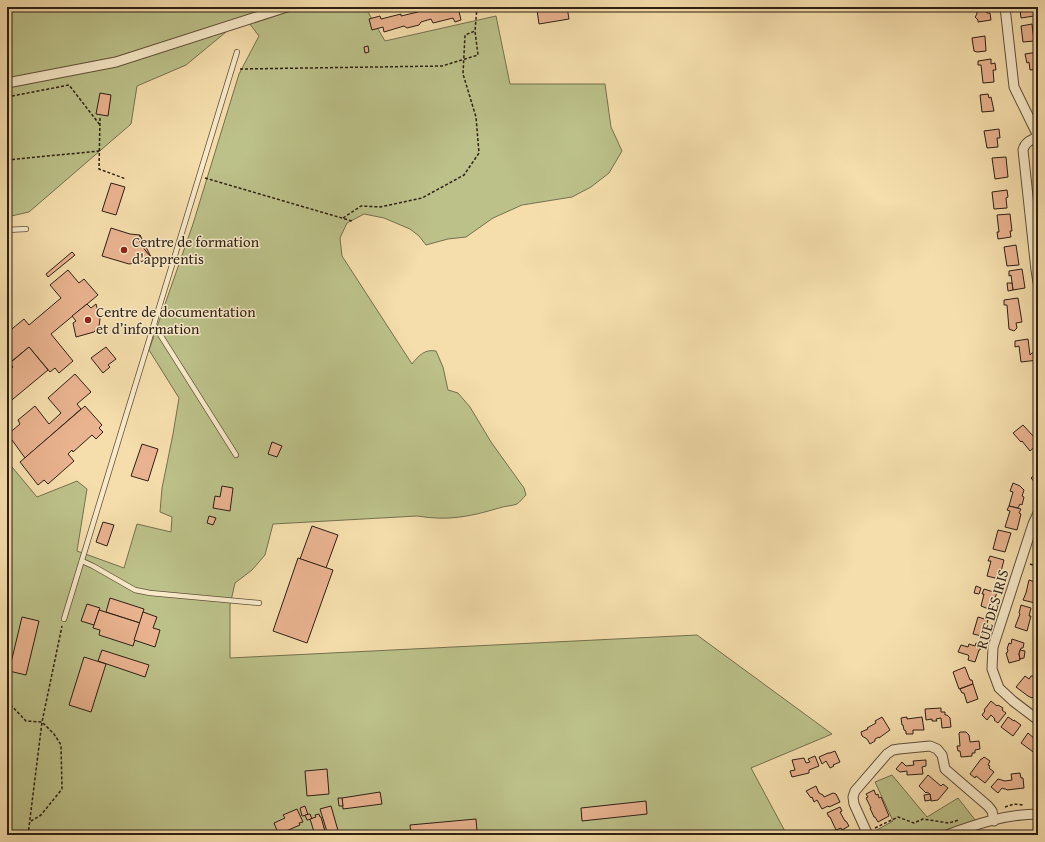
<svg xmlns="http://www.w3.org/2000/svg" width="1045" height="842" viewBox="0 0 1045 842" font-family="'Gentium Book Plus',serif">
	<rect width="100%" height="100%" fill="#f5deac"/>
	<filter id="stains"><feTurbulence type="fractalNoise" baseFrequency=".005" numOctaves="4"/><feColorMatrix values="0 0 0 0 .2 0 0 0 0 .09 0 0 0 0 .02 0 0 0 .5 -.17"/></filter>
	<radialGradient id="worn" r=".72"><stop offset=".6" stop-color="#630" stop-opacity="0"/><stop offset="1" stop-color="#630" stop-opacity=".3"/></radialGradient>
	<g fill="#bcc189" stroke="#74704e">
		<path d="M7 7H365L385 41 496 16 510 84H605L611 127 622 151 609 173 591 187 572 197 522 205 493 218 466 237 448 239 426 245 419 236 410 229 384 218 364 214 347 223 340 238 342 256 412 364C419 355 425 349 436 351L443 367 448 390 458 393 470 407 491 442 524 488 526 495C523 498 520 502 517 504 512 506 504 506 499 508 469 517 448 521 417 516L273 524 265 555 252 570 235 583 230 605V658L697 635 832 734 751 768 787 835H7V461L37 497 77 481 87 489 77 551 124 568 137 524 171 532 172 517 160 512 162 488 173 434 179 398 149 350 193 224 239 74 259 36 249 23 232 27 186 65 137 86 131 124 29 212 7 217Z"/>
		<path d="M892 775 927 817 958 798 979 825 951 835H868L893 821 875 782Z"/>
	</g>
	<g fill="#e9b38f" stroke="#2d1f13">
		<path d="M429 7H430L431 10 444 7H458L461 20 455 22 453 18 433 23 431 19 421 22 419 25 407 28 404 26 384 32 383 27 372 30 369 19 380 16 381 19 401 14V16L418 12 417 10Z"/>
		<path d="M536 7H557L537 10Z"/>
		<path d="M557 7H567L569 19 539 24 537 10Z"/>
		<path d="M976 7H988V10H986L987 13H990L991 20 978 22V20L975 17 977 14Z"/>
		<path d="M1019 7H1033L1034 16 1021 18 1020 9H1019Z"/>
		<path d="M1032 24 1034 41 1023 42 1021 26Z"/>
		<path d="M985 36 986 51 977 52 974 51 972 38Z"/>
		<path d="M368 46 369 52 365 53 364 47Z"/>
		<path d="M1038 52V69L1030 70 1029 62 1027 63 1025 54Z"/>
		<path d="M991 59V64L995 63 996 70H993L994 82 983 83 981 65H978V61Z"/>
		<path d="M100 93 111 95 108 116 96 114Z"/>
		<path d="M988 94 989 98 991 97 994 111 982 112 980 95Z"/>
		<path d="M999 129 1000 138H997L998 147 987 148 984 131Z"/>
		<path d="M1006 157 1008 177 995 179 992 158Z"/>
		<path d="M111 183 125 187 116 215 102 211Z"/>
		<path d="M1007 190 1008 197 1006 198 1007 208 994 209 992 192Z"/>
		<path d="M1010 214 1012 231H1010L1011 237 998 239 997 232H999L997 215Z"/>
		<path d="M111 228 130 234 140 235V244L151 257 141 262 129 264 102 256Z"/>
		<path d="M140 235 151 257 140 244Z"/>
		<path d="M1016 245 1019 265 1007 266 1004 247Z"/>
		<path d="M72 252 75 255 48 277 46 274Z"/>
		<path d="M1022 269 1025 288 1013 290 1011 275 1009 276V271Z"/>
		<path d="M68 270 79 283 84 279 98 295 51 334 73 361 59 373 55 368 50 372 29 347 7 365V333L24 319 29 325 61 298 50 285Z"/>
		<path d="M1007 283H1012L1013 290 1008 291Z"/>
		<path d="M1018 298 1022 322 1016 323 1017 328 1014 331 1009 329 1007 305H1004V300Z"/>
		<path d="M87 304 91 308 96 304 100 319 99 326 94 332 76 337 73 323 76 321 72 316Z"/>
		<path d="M1028 339 1030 355 1032 353H1038V360L1021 362 1019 346 1015 347V341Z"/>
		<path d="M29 347 48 370 7 404V373L13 367 10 363Z"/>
		<path d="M106 347 116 359 108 365 110 367 103 373 91 358Z"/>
		<path d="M75 374 91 392 77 404 81 409 25 458 12 440 7 444V435L20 424 18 420 35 406 49 424 61 413 48 398Z"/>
		<path d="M85 406 102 425 99 428 103 432 96 439 92 435 73 452 72 450 68 454 74 461 48 484 44 480 38 485 20 462Z"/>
		<path d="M1023 425 1034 437 1035 436 1038 440V444L1030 451 1022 441 1021 442 1013 433Z"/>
		<path d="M272 442 282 446 277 457 268 454Z"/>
		<path d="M142 444 158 449 148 481 131 476Z"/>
		<path d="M1038 472V486L1031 478Z"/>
		<path d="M1013 483 1020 486 1024 490 1022 496 1024 497 1022 505 1020 504 1018 508 1009 506 1013 492 1010 491Z"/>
		<path d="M222 486 233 488 230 511 213 508 215 496 220 497Z"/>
		<path d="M1009 506 1021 509 1019 513 1021 514 1017 530 1005 527 1010 511 1007 510Z"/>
		<path d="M209 516 216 518 213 525 207 523Z"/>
		<path d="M103 522 114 525 107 546 96 542Z"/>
		<path d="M312 526 338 535 326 568 300 559Z"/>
		<path d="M998 530 1011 533 1005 552 993 549Z"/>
		<path d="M990 556 1004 560 999 579 987 576 991 561H988Z"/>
		<path d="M298 558 333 570 307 643 273 631Z"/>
		<path d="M1029 580 1038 583V593L1035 603 1023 600 1026 593Z"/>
		<path d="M976 586 981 588 979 594 974 593Z"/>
		<path d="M984 589 997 593 995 597H996L991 610 981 606 984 594H982Z"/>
		<path d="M110 598 144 609 140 623 106 612Z"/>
		<path d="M87 604 100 608 94 625 81 621Z"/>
		<path d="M1021 605 1031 608 1029 616H1031L1027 631 1015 627 1020 614 1019 613Z"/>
		<path d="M99 610 140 623 133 646 99 635 100 630 93 628Z"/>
		<path d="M143 612 157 617 153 628 160 630 155 647 134 640Z"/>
		<path d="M22 617 39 621 26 675 9 671Z"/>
		<path d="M978 617 988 620 985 630 984 629 982 636 973 634Z"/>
		<path d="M1012 639 1024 643 1023 648H1021L1019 654 1020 660 1009 663 1006 653H1007L1008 650 1007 649 1009 643 1011 644Z"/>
		<path d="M976 643 981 645 980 650H979L975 662 968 660 969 656 968 655 958 652 961 645 968 647 969 644 975 646Z"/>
		<path d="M102 650 149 665 145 677 98 661Z"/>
		<path d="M1020 650 1025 651 1024 658 1020 659 1019 654Z"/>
		<path d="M84 657 106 664 91 712 69 705Z"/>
		<path d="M965 667 970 680H972L973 684 959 689 953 672Z"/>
		<path d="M1025 676 1029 679 1031 676H1033L1038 679V697L1036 699 1033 697 1032 698 1028 696 1016 687Z"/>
		<path d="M973 684 978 699 967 703 964 693H962L960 689Z"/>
		<path d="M991 701 997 706 998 705 1003 708 1002 710 1006 713 998 723 994 720 995 719 991 715 987 720 982 715 985 711 984 710Z"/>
		<path d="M941 708V712H945V715H947L950 718 951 727 942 728 941 718 936 719 937 721H932V719L926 720 925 709Z"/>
		<path d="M882 717 890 730 879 738V737L875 739V741L870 744 867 739 862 736 861 732 868 729 867 728 876 723 875 721Z"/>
		<path d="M907 717V719L922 717 924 730H913V734H906V731L904 730 903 725H902L901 718Z"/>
		<path d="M1008 717 1014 721V720L1021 725 1013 736 1001 727Z"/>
		<path d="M960 732H966L969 735 970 742 979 741 980 749 975 750V753H972V756L961 757 960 751H958L957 746H960L959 733Z"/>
		<path d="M1028 733 1035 739 1036 738 1038 739V751L1036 754 1021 743Z"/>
		<path d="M835 751 840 762 833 765 834 766 830 768 826 761 822 764 819 757 828 753H830Z"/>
		<path d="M815 756 819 766 809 770V773L792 777 790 771 795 770 792 760 804 758 806 763 810 762 808 759Z"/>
		<path d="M984 757 990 761 988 765 990 766 989 768 994 772 985 783 976 776 975 778 970 774 981 759H982Z"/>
		<path d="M926 760V766L922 767 923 774 907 775V771L900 772 896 769 902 762 906 766 914 765 913 761Z"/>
		<path d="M327 769 329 794 307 796 305 771Z"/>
		<path d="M1020 773 1021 778H1023L1024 788 1007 790 1006 789H1004L1002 788 998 793 991 787 998 779 1005 781 1012 780 1011 774Z"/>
		<path d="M928 775 941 786 943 784 948 788 938 800 931 801 930 794 927 792 926 793 919 786Z"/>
		<path d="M816 786 819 793 823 795 824 797 833 793 836 794 840 802 829 807 828 806 822 809 817 800 814 802 812 797 811 798 806 791Z"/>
		<path d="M874 790 876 795 878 794 879 798 881 797 889 816 878 822 875 817H874L870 808H871L866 798 868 797 866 794Z"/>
		<path d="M380 792 382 804 343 809 342 798Z"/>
		<path d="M930 794 931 800 925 801 924 795Z"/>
		<path d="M338 798H342L343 806H339Z"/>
		<path d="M646 801 647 814 582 821 581 808Z"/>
		<path d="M305 806 308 815 302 816 300 808Z"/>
		<path d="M331 806 339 834 334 835H328L320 809Z"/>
		<path d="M840 807 842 811 840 812 845 821H846L849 826 842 830 841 828 836 830 830 817H829L827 813Z"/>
		<path d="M297 809 303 822 299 823 300 825 279 834 280 835H274L278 833 274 823 285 818 283 815Z"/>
		<path d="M310 814 312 819 307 820 305 815Z"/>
		<path d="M319 814 320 817H321L326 835H315L310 819 316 817 315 815Z"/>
		<path d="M476 819 477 831 441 835H411L410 825Z"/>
		<path d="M1038 830V835H1024V831Z"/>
	</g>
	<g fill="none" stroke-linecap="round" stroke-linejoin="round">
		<defs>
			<g id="lane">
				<path d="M7 230 26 229"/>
				<path d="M154 325 236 455"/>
				<path d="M82 561 93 566 135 590 150 593 259 603"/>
				<path d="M64 619 237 52"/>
			</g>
			<g id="street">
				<path d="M1005 7 1014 87 1038 136"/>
				<path d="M7 83 116 62 287 7"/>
				<path d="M1038 137C1031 140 1025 142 1023 150L1036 270 1038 282"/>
				<path d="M1038 513 1033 524 993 647 992 669 999 688 1013 701 1038 720"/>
				<path d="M868 835 854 804 853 797 855 791 887 754 893 750 899 749 930 746 937 749 942 755 945 769 988 806 992 811 994 821"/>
				<path d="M947 835C976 824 1007 814 1038 814"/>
			</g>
		</defs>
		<use href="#lane" stroke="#5f4f39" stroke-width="6"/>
		<use href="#street" stroke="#5f4f39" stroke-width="11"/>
		<g stroke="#2d1f13" stroke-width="1.5" stroke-dasharray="3 2" stroke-linecap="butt">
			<path d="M240 69 442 66 478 55 475 31 477 7"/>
			<path d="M7 97 69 85 100 125"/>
			<path d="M100 118 99 169 126 179"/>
			<path d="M7 160 99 151"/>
			<path d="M205 178 352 221"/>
			<path d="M343 218 361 206 380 207 422 198 464 175 479 153 476 117 463 74 465 35 475 31"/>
			<path d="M1030 564 1038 567"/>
			<path d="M7 701 26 721 42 722 54 734 61 745 62 789 41 815 31 821"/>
			<path d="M1005 807 1014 804 1023 805"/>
			<path d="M875 828 898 817 914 823 923 819 949 823 959 820"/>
			<path d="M28 835 42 722 62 626"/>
		</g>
		<use href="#lane" stroke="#f8eac9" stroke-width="4.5"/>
		<use href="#street" stroke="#f8eac9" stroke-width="9"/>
	</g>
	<g fill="#8f2418" stroke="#f8eac9" stroke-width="1.5">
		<circle cx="124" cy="250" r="4"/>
		<circle cx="88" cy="320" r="4"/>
	</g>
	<g text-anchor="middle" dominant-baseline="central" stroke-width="3" stroke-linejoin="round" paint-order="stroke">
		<g font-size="15" fill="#2d1f13" stroke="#f8eac9" text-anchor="start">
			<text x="132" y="241">Centre de formation<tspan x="132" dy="17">d'apprentis</tspan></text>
			<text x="96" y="311">Centre de documentation<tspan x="96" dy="17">et d’information</tspan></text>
		</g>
		<g font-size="15" fill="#2d1f13" stroke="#f8eac9">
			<text transform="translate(992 609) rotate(-74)">RUE DES IRIS</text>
		</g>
	</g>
	<rect width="1045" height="842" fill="none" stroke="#f5deac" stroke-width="24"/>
	<rect x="8" y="8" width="1029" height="826" fill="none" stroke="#2d1f13" stroke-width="2"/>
	<rect x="12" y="12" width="1021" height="818" fill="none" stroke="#2d1f13"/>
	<rect width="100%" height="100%" filter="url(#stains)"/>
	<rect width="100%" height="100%" fill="url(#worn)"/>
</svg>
